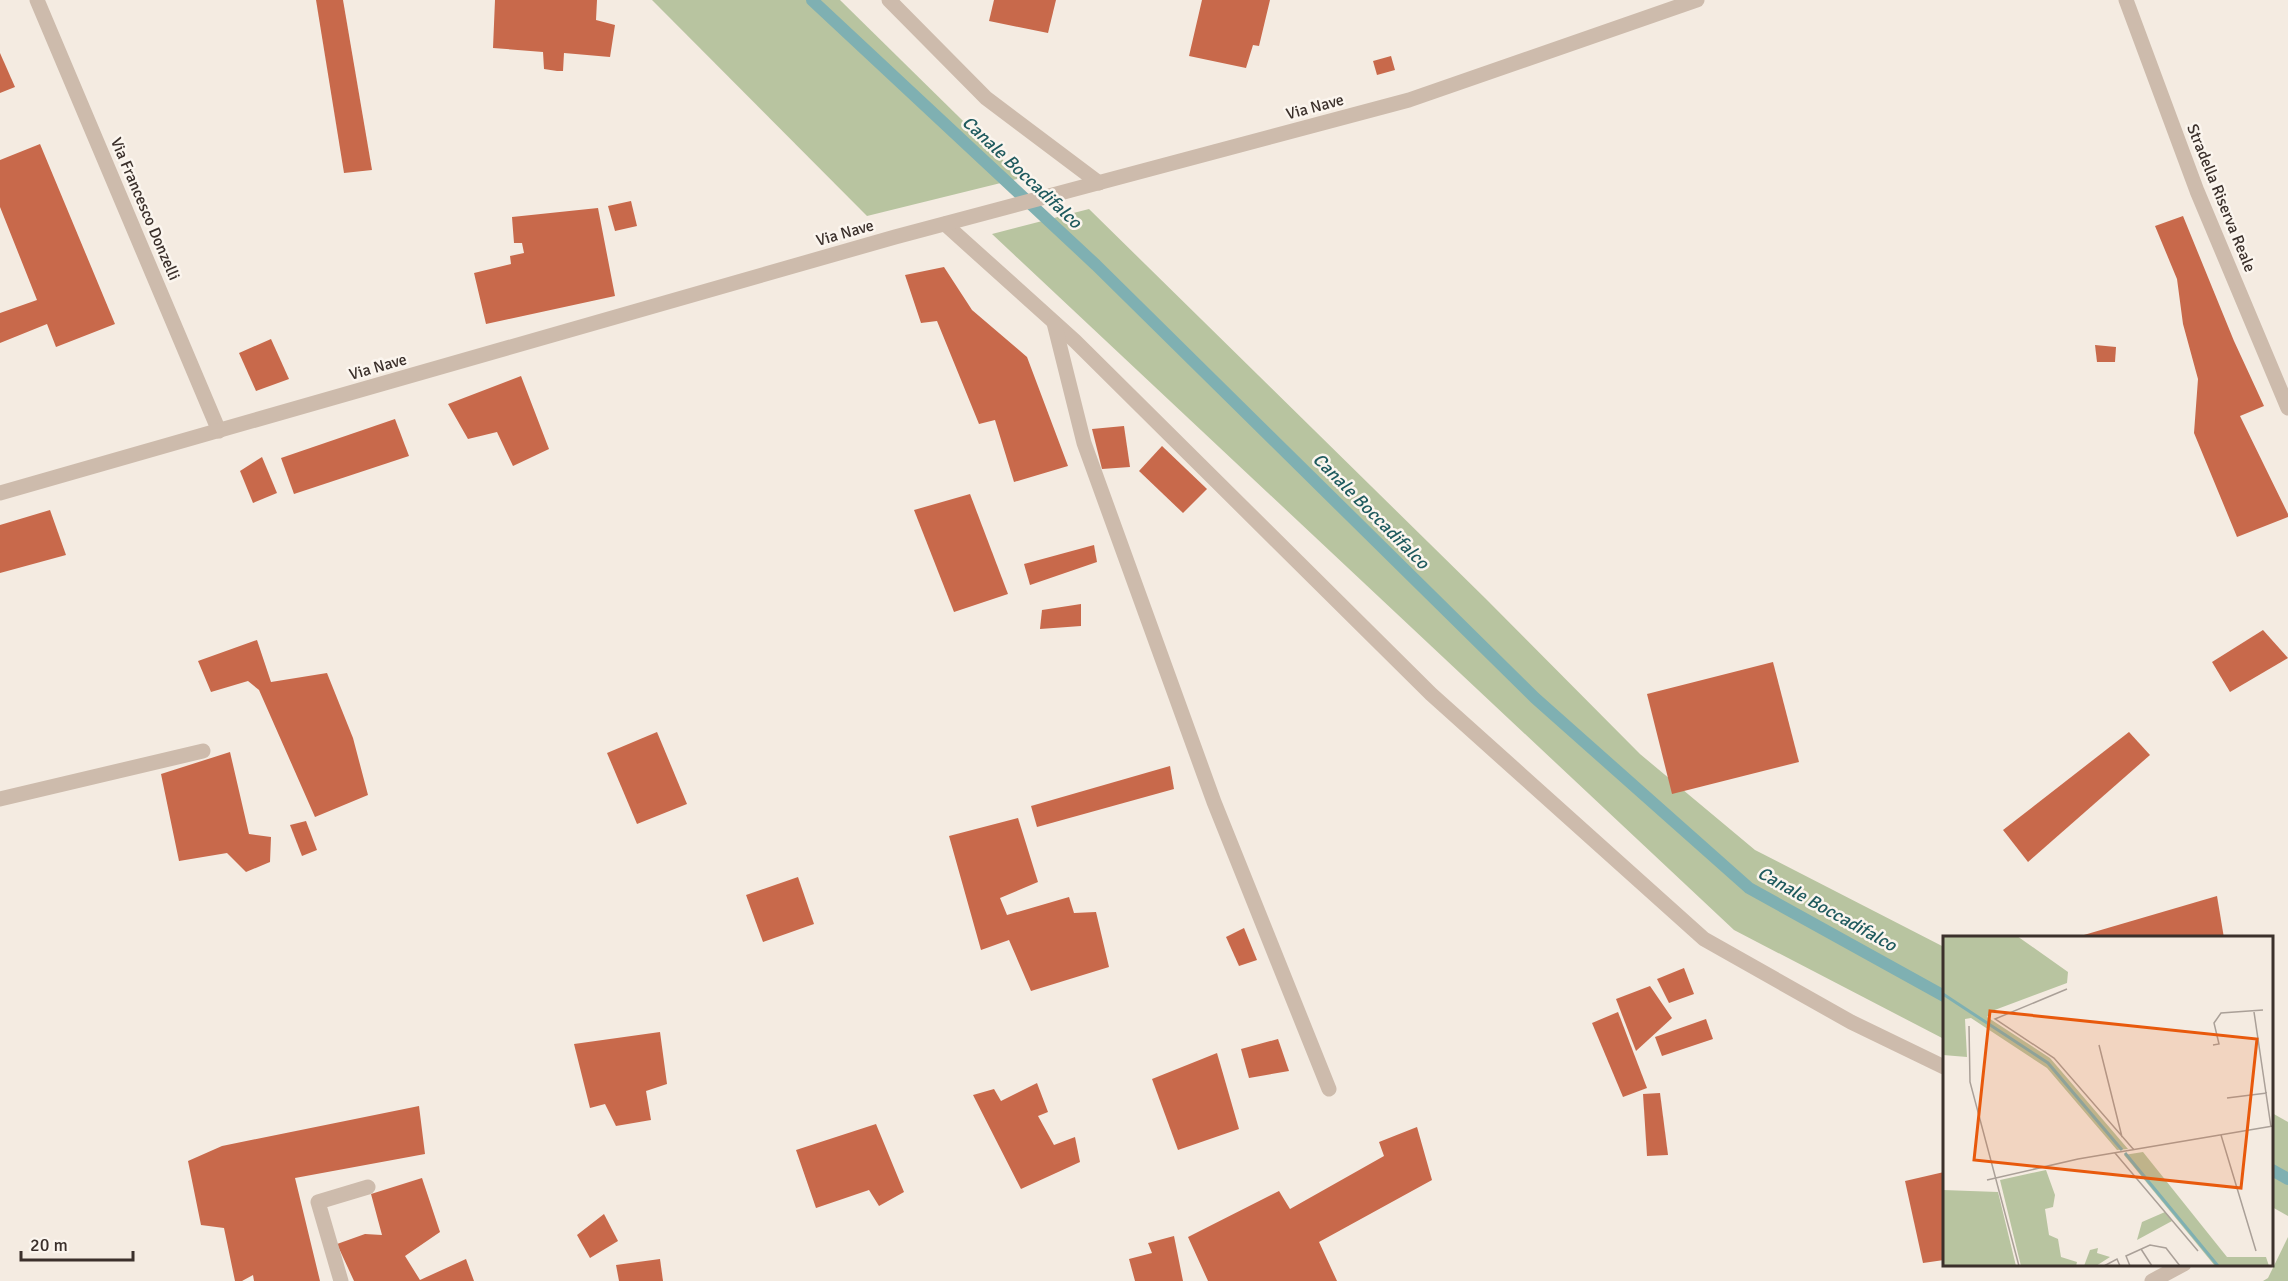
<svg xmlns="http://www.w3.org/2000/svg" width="2288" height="1281" viewBox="0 0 2288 1281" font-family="Signika,sans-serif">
	<rect width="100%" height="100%" fill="#f4ebe1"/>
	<g fill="#b8c4a0">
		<path d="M652 0H840L1021 178 867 216Z"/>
		<path d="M1089 209 1485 598 1640 754 1755 850 1944 947V1039L1734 930 992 234Z"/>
		<path d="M2272 1113 2288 1122V1216L2272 1207Z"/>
		<path d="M2288 1237V1281H2263L2268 1278Z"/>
	</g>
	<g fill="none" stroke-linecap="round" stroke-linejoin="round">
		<g stroke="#7fb0b2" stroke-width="12">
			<path d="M812 0 1096 265 1535 698 1749 888 1944 996"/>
			<path d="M2272 1170 2288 1179"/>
		</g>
	</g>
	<g fill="#c8694b">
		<path d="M316 0H343L372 170 344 173Z"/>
		<path d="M495 0H597L596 20 615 25 610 57 564 53 563 71H557L544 69 543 52 493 48Z"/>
		<path d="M994 0H1056L1048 33 989 21Z"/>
		<path d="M1202 0H1270L1259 46 1253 45 1246 68 1189 56Z"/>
		<path d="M0 53 15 87 0 93Z"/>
		<path d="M1391 56 1395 70 1377 75 1373 61Z"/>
		<path d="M40 144 115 324 56 347 47 324 0 343V313L37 300 0 207V160Z"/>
		<path d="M631 201 637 226 615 231 608 206Z"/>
		<path d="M598 208 615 296 486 324 474 273 511 264 510 256 524 253 522 243H514L512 217Z"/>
		<path d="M2183 216 2234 341 2264 406 2240 416 2288 514V517L2237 537 2194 433 2198 379 2183 324 2177 279 2155 226Z"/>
		<path d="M944 267 972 310 1027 357 1068 466 1014 482 995 420 979 424 937 321 921 323 905 275Z"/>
		<path d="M271 339 289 379 256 391 239 353Z"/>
		<path d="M2095 345 2116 347 2115 362H2097Z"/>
		<path d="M521 376 549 449 513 466 497 432 468 439 448 404Z"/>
		<path d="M395 419 409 456 294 494 281 458Z"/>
		<path d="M1124 426 1130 467 1102 469 1092 429Z"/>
		<path d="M1162 446 1207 489 1183 513 1139 471Z"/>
		<path d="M262 457 277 493 253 503 240 471Z"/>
		<path d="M970 494 1008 594 954 612 914 510Z"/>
		<path d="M50 510 66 555 0 573V525Z"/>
		<path d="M1094 545 1097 562 1030 585 1024 564Z"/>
		<path d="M1081 604V626L1040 629 1042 610Z"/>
		<path d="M2263 630 2288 658 2230 692 2212 662Z"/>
		<path d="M257 640 271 682 327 673 353 738 368 795 315 817 259 690 248 681 211 692 198 661Z"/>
		<path d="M1773 662 1799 762 1672 794 1647 694Z"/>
		<path d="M657 732 687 804 637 824 607 753Z"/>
		<path d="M2129 732 2150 755 2028 862 2003 830Z"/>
		<path d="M230 752 249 834 271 837 270 862 246 872 227 853 179 861 161 774Z"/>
		<path d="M1170 766 1174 789 1037 827 1031 806Z"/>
		<path d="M1018 818 1038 882 1000 898 1007 915 1069 897 1074 913 1096 912 1109 967 1031 991 1009 940 981 950 949 836Z"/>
		<path d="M306 821 317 850 302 856 290 825Z"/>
		<path d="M798 877 814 924 763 942 746 895Z"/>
		<path d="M2217 896 2224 938H2077V937Z"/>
		<path d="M1244 928 1257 960 1239 966 1226 937Z"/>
		<path d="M1684 968 1694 994 1669 1003 1657 979Z"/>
		<path d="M1650 986 1672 1018 1636 1051 1616 999Z"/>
		<path d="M1618 1012 1647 1088 1623 1097 1592 1023Z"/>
		<path d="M1706 1019 1713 1039 1662 1056 1655 1037Z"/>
		<path d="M660 1032 667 1084 646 1091 651 1120 616 1126 605 1104 590 1108 574 1044Z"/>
		<path d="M1278 1039 1289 1071 1249 1078 1241 1049Z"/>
		<path d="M1217 1053 1239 1129 1178 1150 1152 1079Z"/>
		<path d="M1037 1083 1048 1112 1038 1116 1054 1145 1075 1137 1080 1162 1021 1189 973 1095 994 1089 1001 1101Z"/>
		<path d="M1660 1093 1668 1155 1647 1156 1643 1094Z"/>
		<path d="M419 1106 425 1154 295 1178 320 1281H254L253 1275 242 1281H235L224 1228 201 1225 188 1161 222 1146Z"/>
		<path d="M876 1124 904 1192 879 1206 869 1190 816 1208 796 1150Z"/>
		<path d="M1417 1127 1432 1180 1319 1242 1337 1281H1208L1188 1237 1279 1191 1290 1209 1384 1156 1379 1142Z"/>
		<path d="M1944 1172V1260L1923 1263 1905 1181Z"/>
		<path d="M422 1178 440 1232 405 1256 420 1280 466 1259 474 1281H354L337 1244 365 1234 382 1235 371 1194Z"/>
		<path d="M604 1214 618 1241 590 1258 577 1235Z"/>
		<path d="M1174 1236 1183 1281H1135L1129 1259 1152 1253 1148 1243Z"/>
		<path d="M660 1259 663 1281H619L616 1265Z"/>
	</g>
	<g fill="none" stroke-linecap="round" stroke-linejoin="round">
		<g stroke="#cdbbac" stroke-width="15">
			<path d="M37 0 219 431"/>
			<path d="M889 0 986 98 1099 183"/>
			<path d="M2126 0 2197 191 2288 408"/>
			<path d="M945 224 1075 341 1431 694 1704 939 1851 1022 1944 1067"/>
			<path d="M1054 323 1084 443 1214 802 1329 1089"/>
			<path d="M0 493 895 237 1409 100 1697 0"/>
			<path d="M0 799 203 751"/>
			<path d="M341 1281 318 1202 368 1187"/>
			<path d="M2152 1281 2184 1264"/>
		</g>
	</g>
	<g text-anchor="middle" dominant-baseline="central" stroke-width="5" stroke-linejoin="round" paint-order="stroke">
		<g font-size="16" fill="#3b302b" stroke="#fbf5ee">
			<text transform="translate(1315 107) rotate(-15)">Via Nave</text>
			<text transform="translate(2221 198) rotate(68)">Stradella Riserva Reale</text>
			<text transform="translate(145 209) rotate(67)">Via Francesco Donzelli</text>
			<text transform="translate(845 233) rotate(-16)">Via Nave</text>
			<text transform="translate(378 367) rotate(-16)">Via Nave</text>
		</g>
		<g font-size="18" font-style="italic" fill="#1f5a5e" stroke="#fbf5ee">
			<text transform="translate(1022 172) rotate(43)">Canale Boccadifalco</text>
			<text transform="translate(1371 511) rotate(45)">Canale Boccadifalco</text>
			<text transform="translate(1827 909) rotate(29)">Canale Boccadifalco</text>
		</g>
	</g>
	<g transform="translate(1943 936)">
		<rect width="330" height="330" fill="#f4ebe1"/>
		<path d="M0 0H74L125 36 124 47 49 75 44 81 107 122 185 213 174 214 104 132 28 82 22 83 24 121 0 119ZM200 216 284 321H323L326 330H272L181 219ZM103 234 112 259 110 271 102 273 106 299 115 303 118 321 134 326 133 330H78L57 244ZM0 254 55 256 73 330H0ZM222 276 229 285 194 304 199 286ZM155 312 154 317 167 321 153 330H141L147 314Z" fill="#b8c4a0"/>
		<path fill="none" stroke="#7fb0b2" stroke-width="3" d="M0 58 105 127 179 214M182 217 275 330"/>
		<path fill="none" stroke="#aaa098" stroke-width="1.5" d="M124 53 52 83 111 122 191 214M311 76 328 191M26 90 27 146 76 330M156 109 179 201M270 109 276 108 271 87 278 77 320 74M284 162 324 157M278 199 313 315M172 217 255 315M44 244 135 223 330 190M198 313 209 330M161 330 174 323 177 330M187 330 183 320 207 309 223 312 237 330"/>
		<path fill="#e8590c" fill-opacity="0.15" stroke="#e8590c" stroke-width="3" d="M47 75 314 103 298 252 31 224Z"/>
		<rect width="330" height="330" fill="none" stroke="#3b302b" stroke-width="3"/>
	</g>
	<path d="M21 1251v9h112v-9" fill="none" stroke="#3b302b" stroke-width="3"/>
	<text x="30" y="1251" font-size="18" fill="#3b302b" stroke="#fbf5ee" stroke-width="4.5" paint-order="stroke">20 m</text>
</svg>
